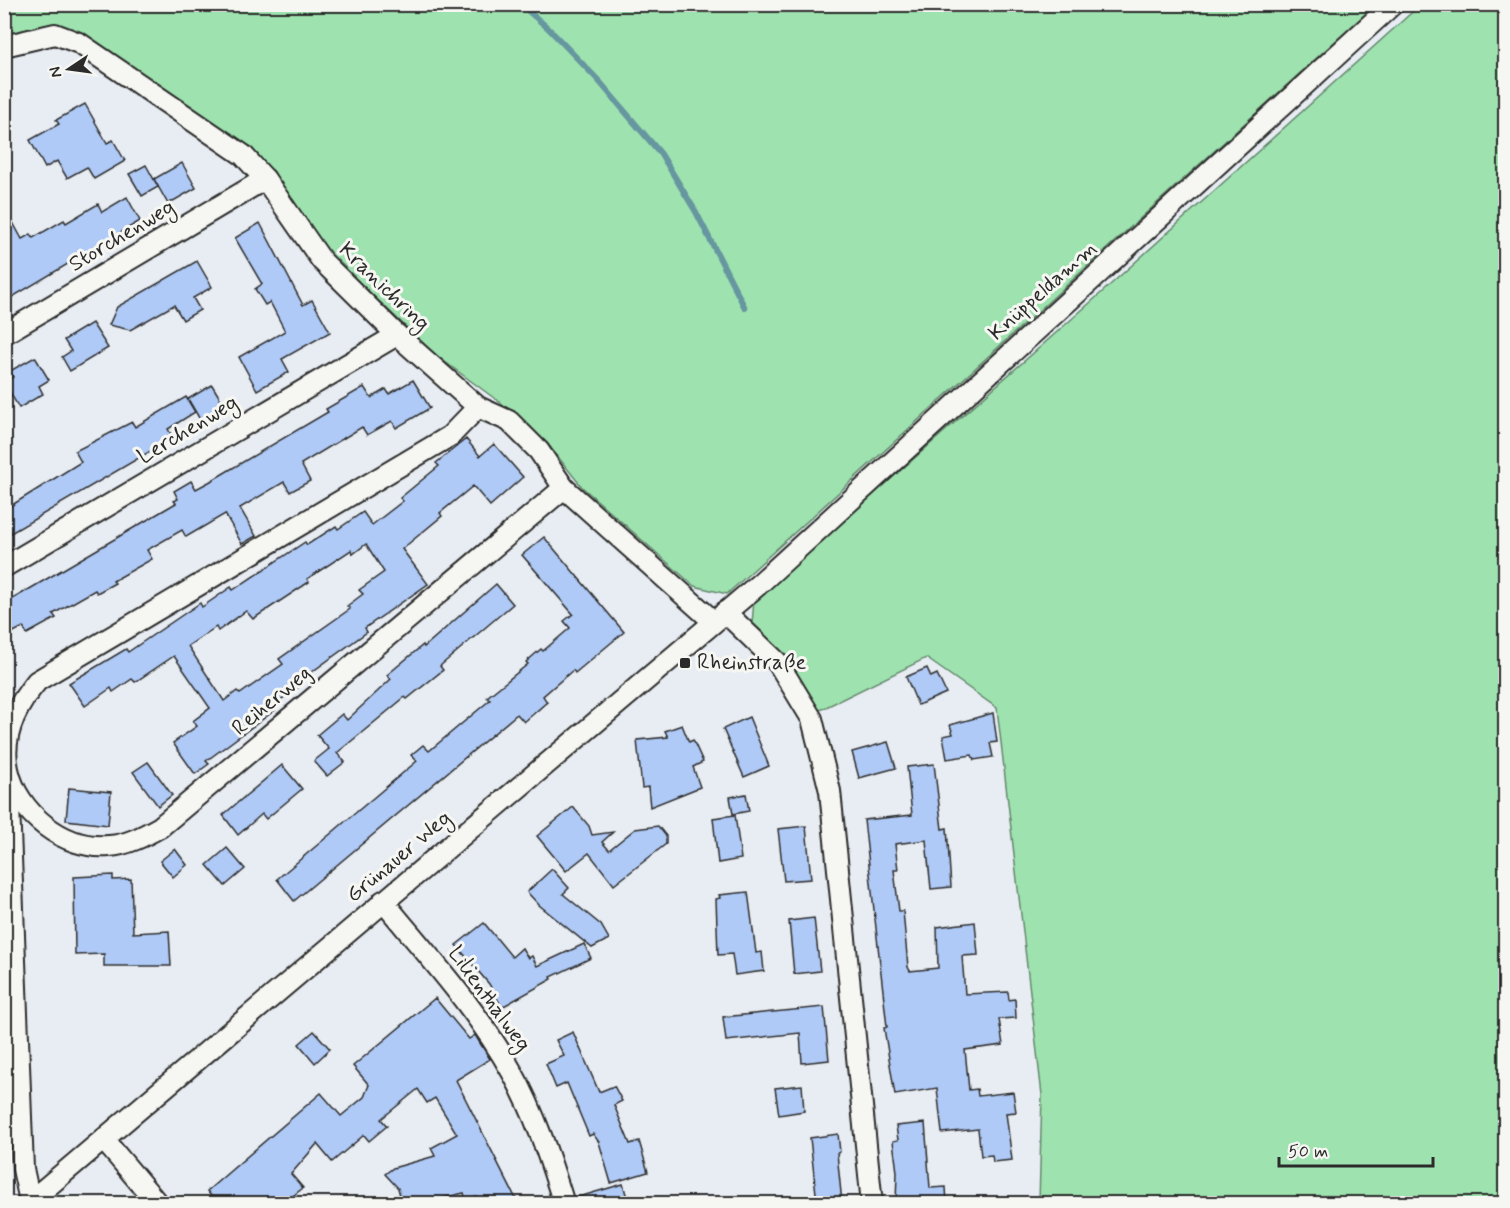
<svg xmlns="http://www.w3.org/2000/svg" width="1510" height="1208" viewBox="0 0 1510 1208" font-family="Mynerve,sans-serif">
	<rect width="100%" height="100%" fill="#e8edf3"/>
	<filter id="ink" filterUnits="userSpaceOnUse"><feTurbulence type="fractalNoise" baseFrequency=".0167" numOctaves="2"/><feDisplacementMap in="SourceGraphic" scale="12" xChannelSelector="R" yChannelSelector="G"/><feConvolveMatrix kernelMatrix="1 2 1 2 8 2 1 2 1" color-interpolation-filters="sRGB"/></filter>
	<g filter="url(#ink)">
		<g fill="#9ee3af" stroke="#64876d" stroke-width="1.5">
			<path d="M4 5H1375L727 594 694 586 582 487 547 443 513 412 437 356 327 252 276 177 253 149 55 26 45 25 5 35Z"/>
			<path d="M1420 5H1505V1203H1039L1042 1095 997 708 926 658 816 712 782 657 752 624 754 600 1100 294Z"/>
		</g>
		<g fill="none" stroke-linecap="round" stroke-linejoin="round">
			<path stroke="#66969f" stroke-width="6" d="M520 4 548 28 599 81 661 154 696 212 745 308"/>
		</g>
		<g fill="#afcaf7" stroke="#2b2b2b" stroke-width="1.5" fill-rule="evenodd">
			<path d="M85 104 107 143 113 140 125 161 94 179 87 167 67 178 57 161 45 168 30 140 59 124 56 120Z"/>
			<path d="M182 163 196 188 168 204 154 179Z"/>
			<path d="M146 165 158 187 142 196 129 174Z"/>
			<path d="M127 197 140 221 4 302V206L22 239 31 234 33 238 64 220 66 223 98 204 102 212Z"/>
			<path d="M260 223 303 305 312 300 330 332 282 359 289 372 257 390 239 357 285 331 270 302 265 305 255 289 262 284 235 238Z"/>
			<path d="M197 261 212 287 193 298 200 310 183 320 174 305 130 330 109 325 117 307Z"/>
			<path d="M92 323 108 348 70 371 62 357 71 351 64 340Z"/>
			<path d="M35 357 49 380 39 386 43 394 19 408 4 382 13 377 10 371Z"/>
			<path d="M413 380 430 408 396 428 392 421 367 435 362 427 301 464 310 481 290 492 284 482 240 508 256 536 242 544 225 514 186 537 182 530 147 550 152 559 113 581 115 583 97 593 95 590 53 614 56 618 27 634 23 627 4 637V604L176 503 174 501 178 499 174 491 191 481 196 489 209 482 328 412 326 409 364 387 371 398 386 389 389 394Z"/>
			<path d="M212 385 226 408 202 423 188 399Z"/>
			<path d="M186 397 195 412 168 429 173 438 4 537V510L81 462 75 451 132 422 135 427Z"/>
			<path d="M466 439 480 456 494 444 523 477 490 506 473 486 440 513 442 516 402 549 428 584 365 628 367 632 298 682 300 686 272 706 275 710 206 761 209 764 195 774 173 743 197 726 193 721 210 708 174 656 135 682 132 679 113 692 111 688 85 706 69 683 126 649 128 652 200 603 202 607 231 587 233 590 305 542 307 545 336 526 338 529 363 512 372 525 403 501 400 498 439 466 436 463ZM366 544 384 572 359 590 363 594 347 606 350 609 279 659 283 664 240 694 237 691 224 701 188 646 216 627 218 631 246 611 253 619 309 582 307 579 351 550 353 554Z"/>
			<path d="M544 537 624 632 575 673 573 670 543 696 547 702 524 722 517 714 294 901 277 879 417 761 411 755 423 745 429 751 490 700 487 697 528 664 526 662 534 655 541 649 543 651 570 628 564 621 573 614 522 555Z"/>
			<path d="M496 584 513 604 440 666 443 670 407 699 405 697 337 753 345 762 327 776 314 761 329 749 317 735 342 714 347 720 391 679 387 675 423 645 424 647Z"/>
			<path d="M927 668 931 677 937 674 946 693 918 705 906 677Z"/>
			<path d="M993 713 997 742 990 743 993 757 974 760 972 755 947 759 943 736 953 734 950 725Z"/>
			<path d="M749 717 769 766 744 777 723 729Z"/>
			<path d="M682 725 689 742 693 740 703 762 693 767 700 787 650 807 648 787 642 788 637 740 668 737 665 731Z"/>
			<path d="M888 742 896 768 859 778 852 752Z"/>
			<path d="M148 762 172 795 158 806 133 772Z"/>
			<path d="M934 764 942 829 947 828 951 887 931 889 926 840 895 844 898 870H894L899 911H903L908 967 910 971 938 968 937 927 975 922 978 955 962 956 965 994 1008 992 1009 1000 1015 999 1016 1018 999 1019 1003 1045 965 1050 969 1090 977 1089 978 1096 1013 1092 1016 1112 1006 1113 1012 1160 993 1162 992 1155 981 1156 978 1129 942 1133 937 1088 895 1095 884 1028 887 1027 864 820 912 815 907 767Z"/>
			<path d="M282 765 302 789 266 819 262 814 238 835 223 815Z"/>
			<path d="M69 788 111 792 108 825 66 820Z"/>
			<path d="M746 794 749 811 733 814 730 797Z"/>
			<path d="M573 807 589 826 592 835 613 832 602 842 609 850 635 829 658 826 666 836V844L614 885 589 853 566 871 537 836Z"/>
			<path d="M735 815 741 859 718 863 713 818Z"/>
			<path d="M806 826 811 879 784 881 778 829Z"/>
			<path d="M227 848 245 869 225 886 207 865Z"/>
			<path d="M175 849 187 865 173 877 160 861Z"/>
			<path d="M552 869 569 888 563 894 601 925 609 939 592 948 539 905 527 892Z"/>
			<path d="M113 875V880L131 879 133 933 169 931 171 966H104V954L75 955 74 877Z"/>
			<path d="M748 892 756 953 762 952 764 971 735 975 732 954 718 955 716 899 720 898 719 895Z"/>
			<path d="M814 918 820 971 794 974 789 921Z"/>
			<path d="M484 923 512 957 522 948 528 958 532 956 537 966 584 944 591 958 551 977 552 979 502 1007 489 984 456 945Z"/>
			<path d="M435 998 469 1039 475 1035 490 1059 456 1080 518 1203H478L476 1196 466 1201 464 1193 422 1203H402L398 1188 385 1174 393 1168 435 1156 431 1148 457 1134 435 1098 427 1103 418 1089 381 1119 387 1126 369 1141 364 1135 332 1162 317 1144 291 1174 303 1188 284 1203H217L207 1191 321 1093 341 1116 364 1097 369 1085 353 1066Z"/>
			<path d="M824 1007 829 1060 802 1063 800 1033 726 1041 723 1017Z"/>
			<path d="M314 1031 330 1049 315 1063 299 1044Z"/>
			<path d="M573 1032 599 1092 614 1086 622 1101 614 1105 630 1144 639 1141 648 1172 611 1183 599 1142 593 1134 589 1136 567 1083 556 1088 546 1064 564 1056 556 1040Z"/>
			<path d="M802 1085 804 1111 779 1115 775 1088Z"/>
			<path d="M925 1123 930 1188 946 1187 947 1203H896L897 1172 893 1141 898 1140 896 1126Z"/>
			<path d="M838 1134 840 1152 837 1153 842 1203H817L810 1138Z"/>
			<path d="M623 1184 628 1201 576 1203 575 1198Z"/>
		</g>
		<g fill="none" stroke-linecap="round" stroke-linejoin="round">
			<defs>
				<g id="minor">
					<path d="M4 46 55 34 79 43 243 155 265 179 322 261 397 335 478 407 509 421 539 451 564 488 713 621"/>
					<path d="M4 334 265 179"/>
					<path d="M478 407 450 436 37 681C17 705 1 736 8 769 17 813 64 850 109 846 127 845 144 836 160 827L564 488"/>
					<path d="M4 567 397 335"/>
					<path d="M725 612 778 663 812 719 830 791 872 1204"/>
					<path d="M8 779 23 1169 30 1201"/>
					<path d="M383 901C428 956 477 1009 512 1072 535 1113 550 1159 564 1204"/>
					<path d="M104 1140 158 1204"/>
					<path d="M27 1204 758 585 1393 4"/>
				</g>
			</defs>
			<use href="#minor" stroke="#2b2b2b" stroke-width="24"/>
			<use href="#minor" stroke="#f6f6f2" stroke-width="20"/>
		</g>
	</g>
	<rect fill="#2b2b2b" stroke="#f6f6f2" stroke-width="2" x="679" y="657" width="12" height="12" rx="3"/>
	<g text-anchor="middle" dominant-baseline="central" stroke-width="6" stroke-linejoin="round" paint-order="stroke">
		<g font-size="22" fill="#2b2b2b" stroke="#f6f6f2">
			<text transform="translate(122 236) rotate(-31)">Storchenweg</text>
			<text transform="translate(384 287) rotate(44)">Kranichring</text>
			<text transform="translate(1043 291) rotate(-42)">Knüppeldamm</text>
			<text transform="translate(188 430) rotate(-31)">Lerchenweg</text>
			<text transform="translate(272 701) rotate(-40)">Reiherweg</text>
			<text transform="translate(399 857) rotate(-40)">Grünauer Weg</text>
			<text transform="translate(489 999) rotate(54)">Lilienthalweg</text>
		</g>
		<g font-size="22" fill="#2b2b2b" stroke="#f6f6f2" text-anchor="start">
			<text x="697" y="663">Rheinstraße</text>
		</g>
	</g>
	<rect width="1510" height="1208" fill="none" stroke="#f6f6f2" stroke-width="24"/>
	<rect x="12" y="12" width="1486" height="1184" fill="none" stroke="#2b2b2b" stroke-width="2" filter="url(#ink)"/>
	<g transform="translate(69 69) rotate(257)" stroke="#f6f6f2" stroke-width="4.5" paint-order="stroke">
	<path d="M0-4.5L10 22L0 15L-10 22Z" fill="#2b2b2b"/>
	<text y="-9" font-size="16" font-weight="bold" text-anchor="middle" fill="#2b2b2b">N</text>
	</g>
	<path d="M1279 1157v9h154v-9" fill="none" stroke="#2b2b2b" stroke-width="3"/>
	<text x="1288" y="1157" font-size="18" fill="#2b2b2b" stroke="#f6f6f2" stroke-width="4.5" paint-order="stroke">50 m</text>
</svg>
